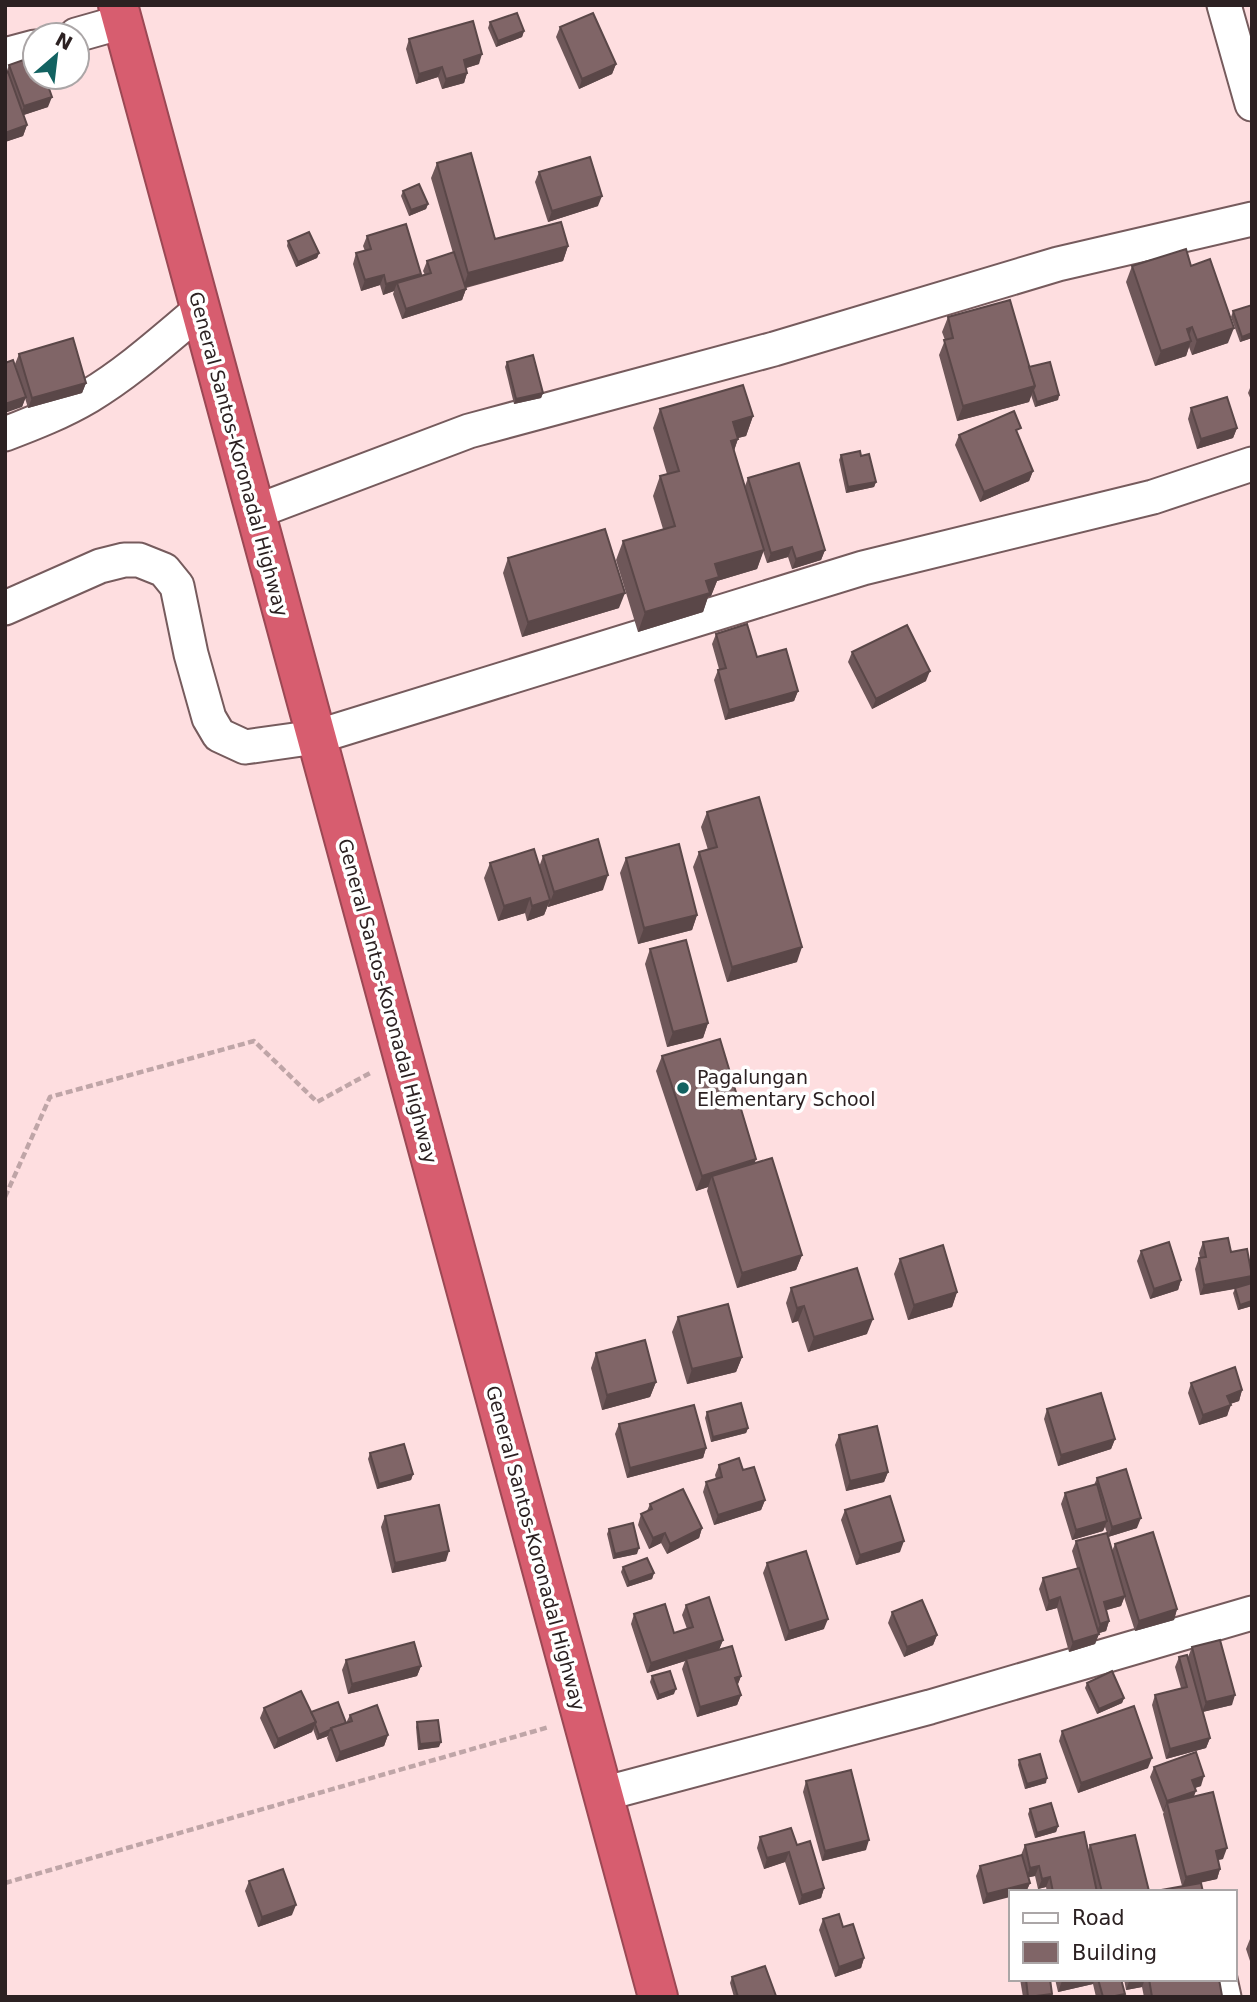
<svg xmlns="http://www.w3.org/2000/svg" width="1257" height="2002" viewBox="0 0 1257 2002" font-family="'DejaVu Sans',sans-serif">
	<rect width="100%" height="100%" fill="#fedee0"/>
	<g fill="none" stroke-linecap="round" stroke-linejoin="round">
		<defs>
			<g id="minor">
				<path d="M1224 5 1252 104"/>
				<path d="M76 35 122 22"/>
				<path d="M5 55 35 47"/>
				<path d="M5 434C34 423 62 412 89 396 129 372 164 340 200 310"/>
				<path d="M255 512 469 431 774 349 1058 264 1252 219"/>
				<path d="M5 608 100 566 124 560H139L164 570 177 586 191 654 209 718 219 735 245 747 316 737 863 568 1153 497 1252 464"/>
				<path d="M603 1794 930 1707 1252 1613"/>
				<path d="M1220 1979 1224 1997"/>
			</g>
			<path id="highway" d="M118 5 658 1997"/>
		</defs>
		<use href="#minor" stroke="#765b5d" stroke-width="37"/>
		<use href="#highway" stroke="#9b4854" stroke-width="42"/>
		<g stroke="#bfa5a7" stroke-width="4.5" stroke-dasharray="7 3.5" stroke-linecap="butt">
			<path d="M5 1197 50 1097 254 1041 317 1102 372 1072"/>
			<path d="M5 1883 549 1727"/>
		</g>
		<use href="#minor" stroke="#fff" stroke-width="33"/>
		<use href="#highway" stroke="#d75d6f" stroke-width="38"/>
	</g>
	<g fill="#6e5759">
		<path d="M490 22 524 31 522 37 496 47 488 28Z"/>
		<path d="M560 27 616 64 612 74 579 89 556 37Z"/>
		<path d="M409 39 479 64 466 68 467 73 464 83 442 89 438 77 416 84 406 49Z"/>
		<path d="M9 65 48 107 24 115 27 125 23 136 5 142V73H6Z"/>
		<path d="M437 163 495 239 568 246 563 261 466 288V289L462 300 402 319 393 294 394 291 383 295 380 285 361 291 353 264 356 253 365 251 363 246 367 236 420 276 425 275 423 271 427 261 453 253 431 178Z"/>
		<path d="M539 172 598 206 548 222 535 182Z"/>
		<path d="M403 191 428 204 426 209 409 216 401 196Z"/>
		<path d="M288 241 319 253 317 258 296 267 287 246Z"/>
		<path d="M1132 266H1191L1228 343 1192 355 1189 347 1186 356 1155 366 1126 282Z"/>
		<path d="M1252 305V338L1240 342 1231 317 1233 311Z"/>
		<path d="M948 317 1029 367 1059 395 1058 400 1035 407 1031 395 1029 402 957 421 939 355 945 340 942 332Z"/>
		<path d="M19 354 86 383 82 393 28 408 25 398 22 407 20 380 15 364Z"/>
		<path d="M507 362 543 393 541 398 514 404 505 367Z"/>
		<path d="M1252 387V402L1248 393 1250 388Z"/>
		<path d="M1191 408 1237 428 1233 438 1197 449 1188 419Z"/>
		<path d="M660 409 753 416 746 436 738 438 734 451 745 486 748 478 825 550 821 560 792 569 788 557 767 563 763 551 757 569 717 581 711 596 708 597 703 612 638 632 616 560 623 541 663 529 653 496 660 476 667 474 653 428Z"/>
		<path d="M959 435 1018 436 1033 471 1029 481 980 502 955 445Z"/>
		<path d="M841 455 876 482 874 487 846 493 839 460Z"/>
		<path d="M508 558 619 608 522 637 503 573Z"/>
		<path d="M716 634 757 657 798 691 794 701 725 720 714 680 718 670 719 669 712 644Z"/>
		<path d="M852 652 926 681 872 709 848 662Z"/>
		<path d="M707 812 797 962 727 982 693 867 699 852 708 850 701 827Z"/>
		<path d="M543 856 603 890 548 907V905L544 915 527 921 525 913 498 921 484 878 490 863 539 867Z"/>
		<path d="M626 858 697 915 692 930 638 944 620 873Z"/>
		<path d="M650 949 708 1023 703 1038 667 1047 645 964Z"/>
		<path d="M662 1056 755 1164 802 1255 796 1270 737 1288 707 1191 708 1187 696 1191 656 1071Z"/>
		<path d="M1203 1242 1231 1252 1252 1273V1278L1250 1283H1252V1306L1238 1310 1233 1293 1235 1289 1200 1295 1195 1269 1199 1258H1200L1199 1253Z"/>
		<path d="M1141 1251 1181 1280 1178 1290 1150 1299 1137 1261Z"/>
		<path d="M900 1259 957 1292 952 1307 908 1320 894 1274Z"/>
		<path d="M791 1288 867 1334 808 1352 798 1321 792 1323 786 1303Z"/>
		<path d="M678 1317 742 1357 736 1372 687 1384 672 1332Z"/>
		<path d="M596 1353 656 1382 650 1397 602 1410 591 1368Z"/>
		<path d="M1191 1383 1242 1390 1239 1401 1230 1404 1227 1416 1199 1425 1188 1393Z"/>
		<path d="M1047 1409 1115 1439 1111 1449 1058 1466 1044 1419Z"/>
		<path d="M707 1412 748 1428 746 1433 711 1442 705 1418Z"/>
		<path d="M619 1424 706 1448 703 1458 627 1478 615 1434Z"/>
		<path d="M839 1435 888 1472 884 1482 846 1491 835 1445Z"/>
		<path d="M370 1453 413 1474 411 1480 377 1489 368 1459Z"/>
		<path d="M719 1465 743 1470 765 1500 761 1510 714 1525 703 1492 706 1482 716 1479 715 1475Z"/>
		<path d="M1097 1478 1137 1528 1108 1537 1112 1551 1115 1544 1177 1609 1174 1620 1135 1631 1124 1597 1121 1606 1106 1610 1109 1621 1106 1631 1099 1633 1095 1644 1069 1652 1057 1608 1046 1611 1039 1589 1043 1578 1077 1568 1072 1551 1076 1541 1107 1533 1105 1527 1103 1531 1072 1540 1061 1504 1065 1493 1094 1485Z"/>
		<path d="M650 1504 702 1528 699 1538 667 1554 661 1543 649 1549 638 1525 641 1514 647 1511Z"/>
		<path d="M845 1510 900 1552 856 1565 841 1520Z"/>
		<path d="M385 1516 446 1561 392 1573 381 1527Z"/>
		<path d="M609 1529 637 1554 613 1559 607 1534Z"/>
		<path d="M767 1563 824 1629 785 1641 763 1573Z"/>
		<path d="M623 1567 654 1573 652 1579 627 1587 621 1572Z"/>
		<path d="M686 1605 723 1640 719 1649 741 1676 737 1686 741 1695 737 1705 697 1717 682 1669 685 1661 647 1673 631 1624 634 1614 674 1633 687 1629 682 1615Z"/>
		<path d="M892 1612 937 1635 933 1645 904 1657 888 1623Z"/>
		<path d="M1192 1647 1232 1705 1203 1712 1210 1738 1206 1748 1166 1759 1152 1705 1155 1695 1181 1688 1175 1667 1179 1657H1188Z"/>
		<path d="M346 1660 421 1666 417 1676 348 1694 342 1670Z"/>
		<path d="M652 1676 674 1694 657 1700 650 1682Z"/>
		<path d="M1087 1683 1124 1698 1122 1703 1097 1714 1085 1688Z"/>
		<path d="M264 1708 311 1712 346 1723 350 1715 388 1735 384 1746 336 1762 327 1738 328 1736 317 1740 313 1729 312 1732 274 1749 260 1718Z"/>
		<path d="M417 1722 439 1747 418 1750 416 1727Z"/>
		<path d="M1062 1731 1148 1768 1078 1793 1059 1741Z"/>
		<path d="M1019 1760 1046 1783 1025 1789 1018 1765Z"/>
		<path d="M1154 1767 1201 1786 1195 1788 1194 1797 1223 1859 1218 1860 1220 1869 1217 1879 1182 1886 1163 1814 1164 1811 1163 1812 1150 1777Z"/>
		<path d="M806 1781 866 1850 822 1861 803 1792Z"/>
		<path d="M1030 1809 1058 1826 1056 1832 1035 1838 1028 1814Z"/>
		<path d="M760 1837 797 1845 824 1888 821 1898 799 1905 785 1862 764 1869 757 1848Z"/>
		<path d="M1025 1845 1088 1851 1090 1845 1149 1891 1148 1892H1047L1046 1887 1038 1889 1035 1876 1028 1877 1030 1883 1026 1892H1010L983 1904 976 1876 980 1866 1021 1855Z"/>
		<path d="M249 1881 292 1915 258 1927 245 1891Z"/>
		<path d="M823 1919 843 1927 864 1958 861 1968 835 1977 819 1930Z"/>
		<path d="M1252 1938V1967L1246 1949 1250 1939Z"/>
		<path d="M732 1977 776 1996 775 1997H734L730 1983Z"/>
		<path d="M1020 1979H1050L1052 1994 1051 1997H1023Z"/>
		<path d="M1055 1979H1121L1124 1997H1096L1093 1984 1058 1992Z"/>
		<path d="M1124 1979H1219L1222 1996V1997H1144L1142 1987 1126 1990Z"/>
	</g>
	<g fill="#5a4748">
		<path d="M524 31 522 37 496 47 498 41Z"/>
		<path d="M482 54 479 64 460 70 464 60Z"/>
		<path d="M616 64 612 74 579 89 582 79Z"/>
		<path d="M442 67 438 77 416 84 419 74Z"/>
		<path d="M467 73 464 83 442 89 446 79Z"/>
		<path d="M52 97 48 107 20 116 24 106Z"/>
		<path d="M27 125 23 136 5 142V133Z"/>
		<path d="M602 196 598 206 548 222 552 211Z"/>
		<path d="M428 204 426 209 409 216 411 210Z"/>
		<path d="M568 246 563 261 463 288 468 273Z"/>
		<path d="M319 253 317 258 296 267 298 262Z"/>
		<path d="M421 274 417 284 397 283 394 291 383 295 386 284Z"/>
		<path d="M384 275 380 285 361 291 365 280Z"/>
		<path d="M466 289 462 300 402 319 406 309Z"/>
		<path d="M1192 327 1187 342 1191 341 1186 356 1155 366 1161 351 1187 329Z"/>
		<path d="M1234 328 1228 343 1192 355 1197 340Z"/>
		<path d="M1252 333V338L1240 342 1242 337Z"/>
		<path d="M86 383 82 393 28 408 32 398Z"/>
		<path d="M1035 386 1029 402 957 421 963 406Z"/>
		<path d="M543 393 541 398 514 404 516 399Z"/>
		<path d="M1059 395 1058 400 1035 407 1037 402Z"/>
		<path d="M26 397 22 407 5 413V404Z"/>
		<path d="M753 416 746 436 726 441 733 422Z"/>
		<path d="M1237 428 1233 438 1197 449 1201 439Z"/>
		<path d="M738 439 731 459V441Z"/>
		<path d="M1033 471 1029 481 980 502 984 492Z"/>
		<path d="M876 482 874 487 846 493 848 487Z"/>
		<path d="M792 547 788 557 767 563 771 553Z"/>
		<path d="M764 550 757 569 717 581 711 596 708 597 703 612 638 632 645 612 706 581 715 564Z"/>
		<path d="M825 550 821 560 792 569 796 559Z"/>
		<path d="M625 593 619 608 522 637 528 622Z"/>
		<path d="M930 671 926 681 872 709 876 699Z"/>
		<path d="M798 691 794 701 725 720 729 710Z"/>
		<path d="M608 875 603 890 548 907 554 892Z"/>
		<path d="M530 898 525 913 498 921 504 906Z"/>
		<path d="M550 900 544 915 527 921 532 906Z"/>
		<path d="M697 915 692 930 638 944 644 928Z"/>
		<path d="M802 947 797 962 727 982 732 967Z"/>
		<path d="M708 1023 703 1038 667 1047 673 1032Z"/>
		<path d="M756 1159 751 1174 712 1176 708 1187 696 1191 702 1176Z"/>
		<path d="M802 1255 796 1270 737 1288 742 1273Z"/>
		<path d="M1252 1276 1249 1286 1200 1295 1204 1285Z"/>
		<path d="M1181 1280 1178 1290 1150 1299 1154 1289Z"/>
		<path d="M957 1292 952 1307 908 1320 914 1305Z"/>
		<path d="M1252 1301V1306L1238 1310 1240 1305Z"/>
		<path d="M804 1306 798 1321 792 1323 797 1308Z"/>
		<path d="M873 1319 867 1334 808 1352 814 1337Z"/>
		<path d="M742 1357 736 1372 687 1384 692 1369Z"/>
		<path d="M656 1382 650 1397 602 1410 607 1395Z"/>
		<path d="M1242 1390 1239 1401 1224 1406 1227 1396Z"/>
		<path d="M1231 1405 1227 1416 1199 1425 1203 1415Z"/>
		<path d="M748 1428 746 1433 711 1442 713 1437Z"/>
		<path d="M1115 1439 1111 1449 1058 1466 1061 1455Z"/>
		<path d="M706 1448 703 1458 627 1478 630 1468Z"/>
		<path d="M888 1472 884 1482 846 1491 850 1481Z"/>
		<path d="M413 1474 411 1480 377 1489 379 1484Z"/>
		<path d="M765 1500 761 1510 714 1525 718 1515Z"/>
		<path d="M1141 1518 1137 1528 1108 1537 1112 1527Z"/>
		<path d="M1107 1521 1103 1531 1072 1540 1076 1530Z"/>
		<path d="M702 1528 699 1538 667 1554 670 1544Z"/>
		<path d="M665 1533 661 1543 649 1549 653 1538Z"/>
		<path d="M904 1541 900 1552 856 1565 860 1555Z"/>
		<path d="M639 1548 637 1554 613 1559 615 1554Z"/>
		<path d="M449 1551 446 1561 392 1573 395 1563Z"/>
		<path d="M654 1573 652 1579 627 1587 629 1582Z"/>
		<path d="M1125 1596 1121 1606 1100 1612 1104 1602Z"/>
		<path d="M1060 1597 1057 1608 1046 1611 1049 1601Z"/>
		<path d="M1177 1609 1174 1620 1135 1631 1139 1621Z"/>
		<path d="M828 1619 824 1629 785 1641 789 1631Z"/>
		<path d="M1109 1621 1106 1631 1096 1634 1100 1624Z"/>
		<path d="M1099 1634 1095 1644 1069 1652 1073 1642Z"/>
		<path d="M937 1635 933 1645 904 1657 907 1647Z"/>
		<path d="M723 1640 719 1650 686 1659 685 1661 647 1673 651 1663Z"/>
		<path d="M421 1666 417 1676 348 1694 352 1684Z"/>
		<path d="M741 1676 737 1687 735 1678Z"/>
		<path d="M676 1689 674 1694 657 1700 659 1695Z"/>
		<path d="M741 1695 737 1705 697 1717 700 1707Z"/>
		<path d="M1235 1695 1232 1705 1202 1712 1206 1702Z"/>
		<path d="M1124 1698 1122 1703 1097 1714 1099 1709Z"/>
		<path d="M316 1722 312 1732 274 1749 278 1739Z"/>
		<path d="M330 1730 328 1736 317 1740 319 1735Z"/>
		<path d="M388 1735 384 1746 336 1762 340 1752Z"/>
		<path d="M1210 1738 1206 1748 1166 1759 1170 1749Z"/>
		<path d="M441 1742 439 1747 418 1750 420 1744Z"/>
		<path d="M1152 1758 1148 1768 1078 1793 1081 1783Z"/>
		<path d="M1204 1776 1201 1786 1188 1790 1192 1780Z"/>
		<path d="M1047 1778 1046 1783 1025 1789 1027 1784Z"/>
		<path d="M1196 1791 1192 1801 1167 1803 1164 1811 1163 1812 1167 1801Z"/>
		<path d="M1058 1826 1056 1832 1035 1838 1037 1833Z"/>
		<path d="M869 1840 866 1850 822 1861 825 1851Z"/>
		<path d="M1227 1848 1223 1859 1212 1861 1216 1851Z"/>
		<path d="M789 1852 785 1862 764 1869 767 1858Z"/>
		<path d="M1039 1866 1035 1876 1026 1878 1030 1868Z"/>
		<path d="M1220 1869 1217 1879 1182 1887 1186 1877Z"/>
		<path d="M1050 1877 1046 1887 1038 1889 1042 1879Z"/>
		<path d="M1030 1883 1026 1892H1010V1897L983 1904 987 1894Z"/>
		<path d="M824 1888 821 1898 799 1905 802 1895Z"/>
		<path d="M296 1905 292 1915 258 1927 262 1917Z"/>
		<path d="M864 1958 861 1968 835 1977 839 1967Z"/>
		<path d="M1071 1979H1095L1093 1984 1058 1992 1062 1981Z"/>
		<path d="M1130 1979H1145L1142 1987 1126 1990Z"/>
		<path d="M1052 1994 1051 1997H1031Z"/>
	</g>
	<g fill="#806567" stroke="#5a4748" stroke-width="2">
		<path d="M517 13 524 31 498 41 490 22Z"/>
		<path d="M593 13 616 64 582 79 560 27Z"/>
		<path d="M473 21 482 54 464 60 467 73 446 79 442 67 419 74 409 39Z"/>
		<path d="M35 56V77H45L52 97 24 106 9 65Z"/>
		<path d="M8 72 27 125 5 133V73Z"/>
		<path d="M471 153 495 239 561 222 568 246 468 273 437 163Z"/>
		<path d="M590 157 602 196 552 211 539 172Z"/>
		<path d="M419 184 428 204 411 210 403 191Z"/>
		<path d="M406 224 421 274 386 284 384 275 365 280 356 253 371 249 367 236Z"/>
		<path d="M309 232 319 253 298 262 288 241Z"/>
		<path d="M1186 249 1191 266 1210 259 1234 328 1197 340 1192 327 1187 329 1191 341 1161 351 1132 266Z"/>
		<path d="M454 252 466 289 406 309 397 283 431 273 427 261Z"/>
		<path d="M1010 300 1035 386 963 406 944 340 953 338 948 317Z"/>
		<path d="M1252 305V333L1242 337 1233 311Z"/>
		<path d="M73 338 86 383 32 398 19 354Z"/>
		<path d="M533 355 543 393 516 399 507 362Z"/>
		<path d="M13 360 26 397 5 404V363Z"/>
		<path d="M1050 362 1059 395 1037 402 1033 390 1035 386 1029 367Z"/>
		<path d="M743 385 753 416 733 422 738 439 731 441 764 550 715 564 719 577 706 581 710 593 645 612 623 541 675 526 660 476 679 471 660 409Z"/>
		<path d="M1227 397 1237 428 1201 439 1191 408Z"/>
		<path d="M1014 411 1021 428 1016 430 1033 471 984 492 959 435Z"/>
		<path d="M860 451 861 456 869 454 876 482 848 487 841 455Z"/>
		<path d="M799 463 825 550 796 559 792 547 771 553 748 478Z"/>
		<path d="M605 529 625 593 528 622 508 558Z"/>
		<path d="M747 624 757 657 786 649 798 691 729 710 718 670 726 668 716 634Z"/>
		<path d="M907 625 930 671 876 699 852 652Z"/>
		<path d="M759 797 802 947 732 967 699 852 717 847 707 812Z"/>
		<path d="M598 839 608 875 554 892 543 856Z"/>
		<path d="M679 844 697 915 644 928 626 858Z"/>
		<path d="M534 849 550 900 532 906 530 898 504 906 490 863Z"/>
		<path d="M686 940 708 1023 673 1032 650 949Z"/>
		<path d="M720 1039 756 1159 702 1176 662 1056Z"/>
		<path d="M772 1158 802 1255 742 1273 712 1176Z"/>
		<path d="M1228 1238 1231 1252 1247 1249 1252 1276 1204 1285 1199 1258 1206 1257 1203 1242Z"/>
		<path d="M1169 1242 1181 1280 1154 1289 1141 1251Z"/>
		<path d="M943 1245 957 1292 914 1305 900 1259Z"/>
		<path d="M857 1268 873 1319 814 1337 804 1306 797 1308 791 1288Z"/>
		<path d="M1252 1283V1301L1240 1305 1235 1288Z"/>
		<path d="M728 1304 742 1357 692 1369 678 1317Z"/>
		<path d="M645 1340 656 1382 607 1395 596 1353Z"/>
		<path d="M1235 1367 1242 1390 1227 1396 1231 1405 1203 1415 1191 1383Z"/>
		<path d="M1101 1393 1115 1439 1061 1455 1047 1409Z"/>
		<path d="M741 1403 748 1428 713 1437 707 1412Z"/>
		<path d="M694 1405 706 1448 630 1468 619 1424Z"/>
		<path d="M877 1426 888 1472 850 1481 839 1435Z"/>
		<path d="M404 1444 413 1474 379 1484 370 1453Z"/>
		<path d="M739 1458 743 1470 754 1467 765 1500 718 1515 706 1482 722 1477 719 1465Z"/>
		<path d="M1126 1469 1141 1518 1112 1527 1097 1478Z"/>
		<path d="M1097 1484 1107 1521 1076 1530 1065 1493Z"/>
		<path d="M683 1489 702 1528 670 1544 665 1533 653 1538 641 1514 652 1509 650 1504Z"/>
		<path d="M890 1496 904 1541 860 1555 845 1510Z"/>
		<path d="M439 1505 449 1551 395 1563 385 1516Z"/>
		<path d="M633 1523 639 1548 615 1554 609 1529Z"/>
		<path d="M1153 1532 1177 1609 1139 1621 1115 1544Z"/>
		<path d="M1107 1533 1125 1596 1104 1602 1109 1621 1100 1624 1076 1541Z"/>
		<path d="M806 1551 828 1619 789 1631 767 1563Z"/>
		<path d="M647 1558 654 1573 629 1582 623 1567Z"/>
		<path d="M1079 1568 1099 1634 1073 1642 1060 1597 1049 1601 1043 1578Z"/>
		<path d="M709 1597 723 1640 651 1663 634 1614 665 1604 674 1633 693 1627 686 1605Z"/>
		<path d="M922 1600 937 1635 907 1647 892 1612Z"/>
		<path d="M1220 1640 1235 1695 1206 1702 1192 1647Z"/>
		<path d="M414 1642 421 1666 352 1684 346 1660Z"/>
		<path d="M732 1646 741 1676 735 1678 741 1695 700 1707 686 1659Z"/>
		<path d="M1187 1655 1210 1738 1170 1749 1155 1695 1187 1687 1179 1657Z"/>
		<path d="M670 1671 676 1689 659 1695 652 1676Z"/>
		<path d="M1112 1671 1124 1698 1099 1709 1087 1683Z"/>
		<path d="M301 1691 316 1722 278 1739 264 1708Z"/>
		<path d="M338 1702 346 1723 331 1728 330 1730 319 1735 315 1724 316 1722 311 1712Z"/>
		<path d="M377 1705 388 1735 340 1752 331 1728 352 1721 350 1715Z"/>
		<path d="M1134 1706 1152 1758 1081 1783 1062 1731Z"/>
		<path d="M438 1720 441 1742 420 1744 417 1722Z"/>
		<path d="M1196 1752 1204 1776 1192 1780 1196 1791 1167 1801 1154 1767Z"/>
		<path d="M1040 1754 1047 1778 1027 1784 1019 1760Z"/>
		<path d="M851 1770 869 1840 825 1851 806 1781Z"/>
		<path d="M1213 1792 1227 1848 1216 1851 1220 1869 1186 1877 1167 1803Z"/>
		<path d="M1051 1803 1058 1826 1037 1833 1030 1809Z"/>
		<path d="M791 1828 797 1845 810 1841 824 1888 802 1895 789 1852 767 1858 760 1837Z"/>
		<path d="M1084 1832 1097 1892H1053L1050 1877 1042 1879 1039 1866 1030 1868 1025 1845Z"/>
		<path d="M1135 1835 1149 1891 1102 1892 1090 1845Z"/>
		<path d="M1022 1855 1030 1883 987 1894 980 1866Z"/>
		<path d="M283 1869 296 1905 262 1917 249 1881Z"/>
		<path d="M1201 1883 1203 1892H1150Z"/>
		<path d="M839 1914 843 1927 853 1924 864 1958 839 1967 823 1919Z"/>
		<path d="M765 1966 776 1996 738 1997 732 1977Z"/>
		<path d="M1026 1979H1050L1052 1994 1028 1997Z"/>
		<path d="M1098 1979H1121L1125 1994 1110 1997H1103Z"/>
		<path d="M1149 1979H1219L1222 1996 1215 1997H1152Z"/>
	</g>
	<circle fill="#126261" stroke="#fff" stroke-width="2.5" cx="683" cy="1088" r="7"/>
	<g text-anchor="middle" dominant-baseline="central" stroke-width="7" stroke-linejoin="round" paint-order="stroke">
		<g font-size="19" fill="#2c2122" stroke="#fff">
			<text transform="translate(239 454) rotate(75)">General Santos-Koronadal Highway</text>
			<text transform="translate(388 1001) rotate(75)">General Santos-Koronadal Highway</text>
			<text transform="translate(536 1548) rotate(75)">General Santos-Koronadal Highway</text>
		</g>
		<g font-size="19" fill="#2c2122" stroke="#fff" text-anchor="start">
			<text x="697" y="1077">Pagalungan<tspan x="697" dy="22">Elementary School</tspan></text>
		</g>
	</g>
	<rect width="1257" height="2002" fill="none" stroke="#2c2122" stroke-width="14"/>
	<rect x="1009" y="1890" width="228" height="91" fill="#ffffff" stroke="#aba6a7" stroke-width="2"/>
	<rect x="1023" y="1913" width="35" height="10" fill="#ffffff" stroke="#aba6a7" stroke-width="2"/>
	<text x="1072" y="1925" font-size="21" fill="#2c2122">Road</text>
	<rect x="1023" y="1942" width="35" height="21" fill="#806567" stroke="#aba6a7" stroke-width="2"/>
	<text x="1072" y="1960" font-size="21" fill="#2c2122">Building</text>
	<g transform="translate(56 56) rotate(28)"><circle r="33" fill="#ffffff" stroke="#aba6a7" stroke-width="2"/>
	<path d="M0-5L12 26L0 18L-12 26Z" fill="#126261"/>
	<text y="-10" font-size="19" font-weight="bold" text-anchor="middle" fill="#2c2122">N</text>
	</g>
</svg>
